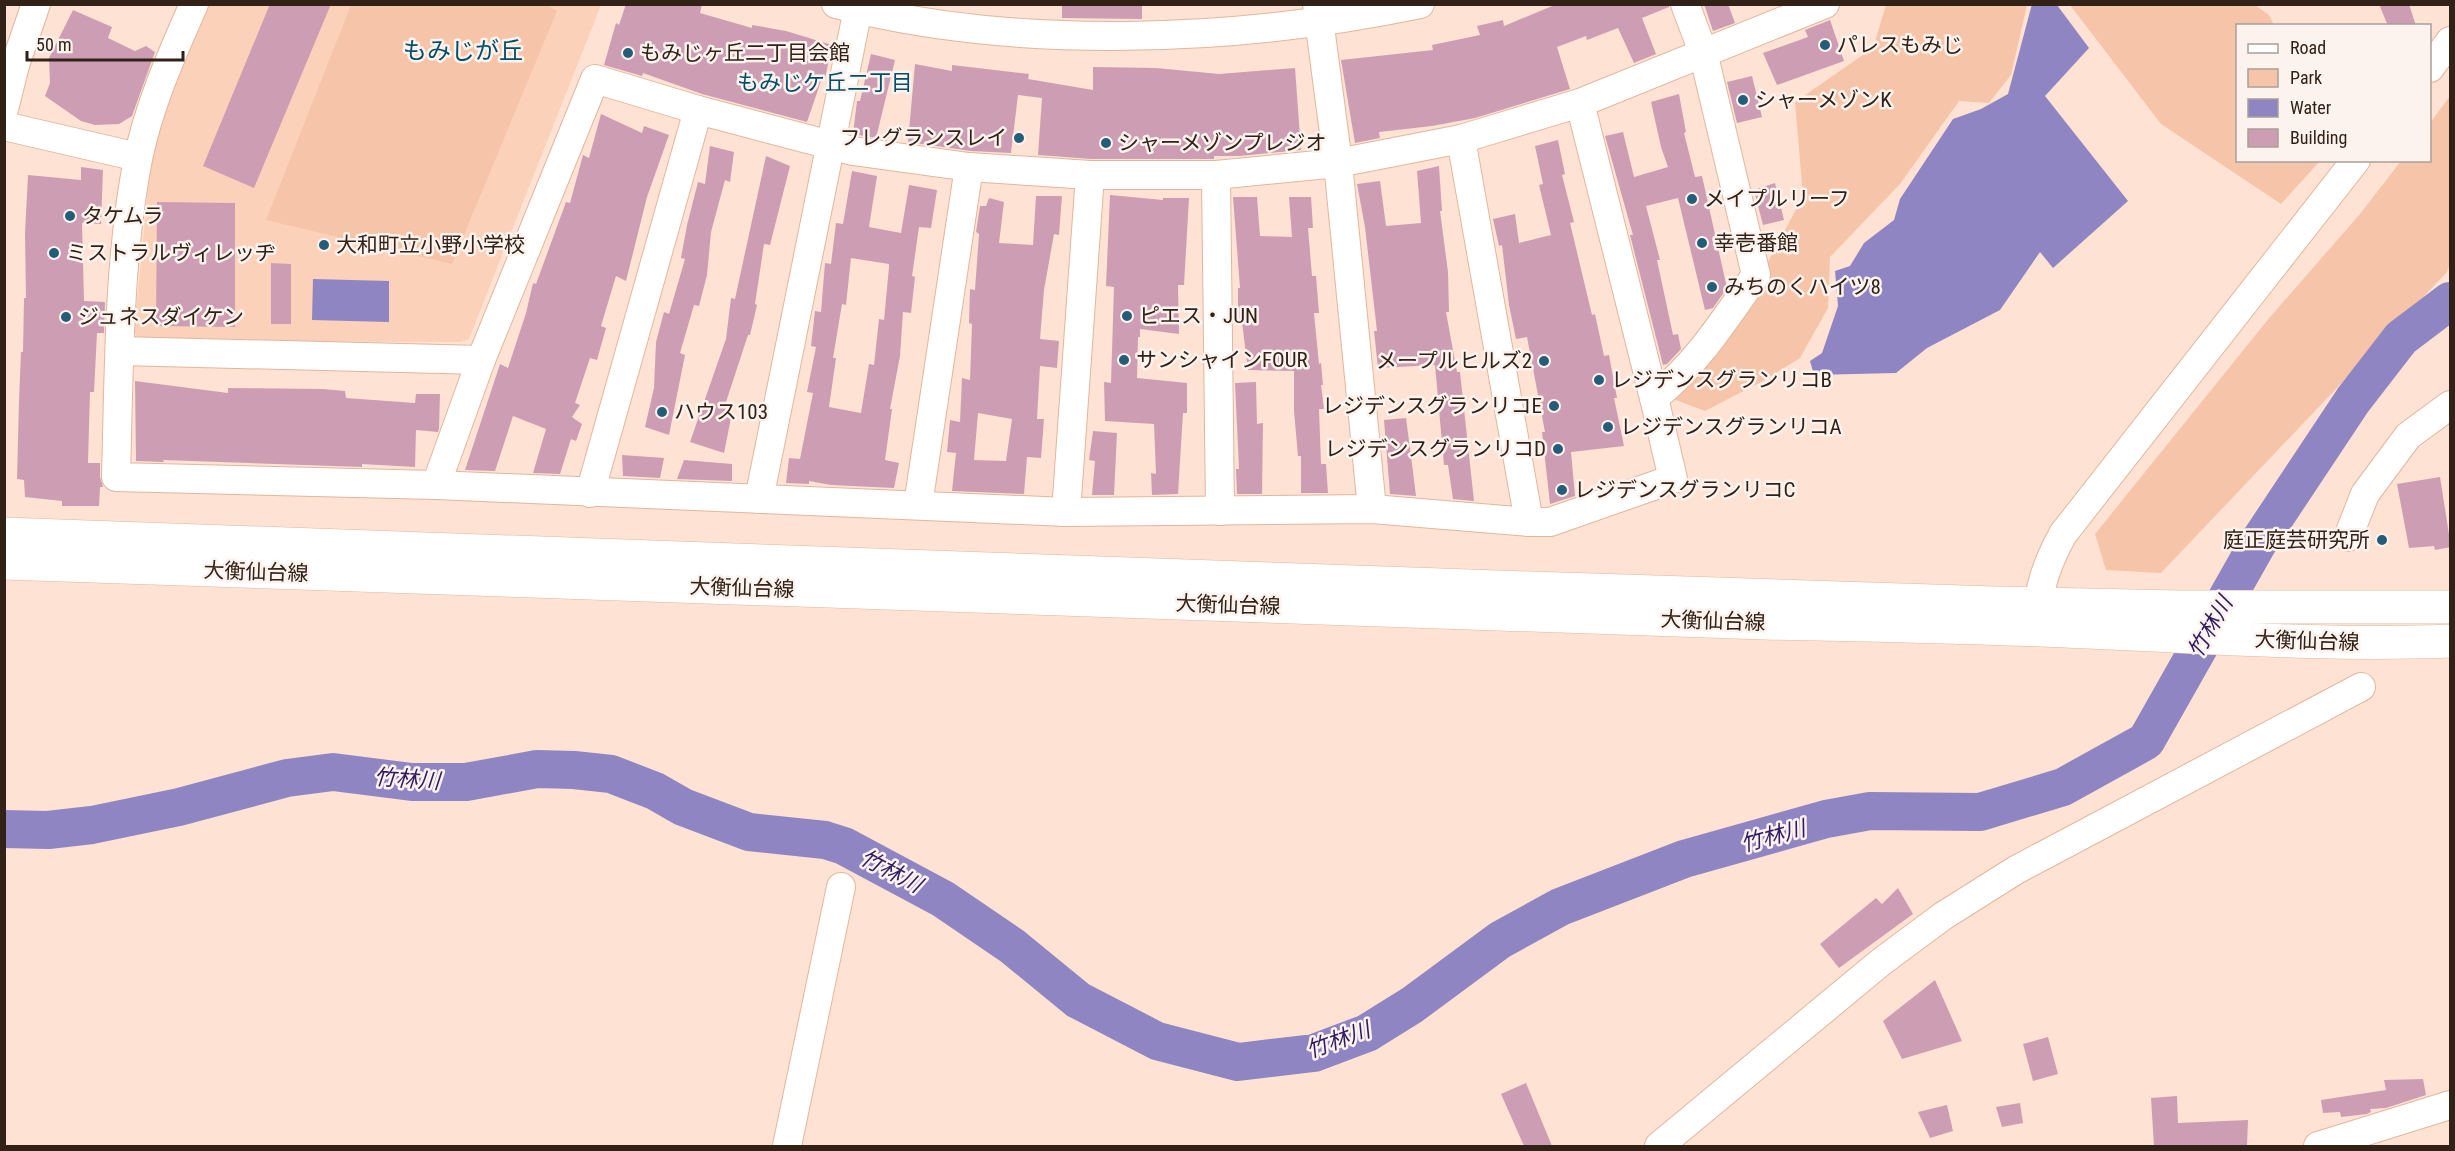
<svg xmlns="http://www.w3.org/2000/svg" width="2455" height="1151" viewBox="0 0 2455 1151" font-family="'Roboto Condensed','Noto Sans JP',sans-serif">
	<rect width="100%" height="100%" fill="#fee2d3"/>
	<path fill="#fcd1ba" d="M205 5H601L469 339 460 342 168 341 141 343 134 332 151 158 192 33Z"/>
	<g fill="#f6c5a9">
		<path d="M545 4 557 11 452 264 266 220 351 5Z"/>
		<path d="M1886 5H2027L2011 75 1989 103 1959 101 1900 184 1830 257 1828 308 1800 358 1765 380 1705 411 1673 399 1747 301 1803 196 1795 102 1873 48Z"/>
		<path d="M2070 5H2255L2269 15 2274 25 2238 26V160L2320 161 2281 204 2161 124Z"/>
		<path d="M2450 96V263L2447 272 2161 573 2106 570 2095 534 2270 317 2360 214 2401 161 2430 160V123Z"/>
	</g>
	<g fill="#8f85c3">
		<path d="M2032 4 2057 5 2089 48 2045 96 2128 201 2053 268 2040 252 2000 310 1927 348 1896 373 1814 375 1810 361 1822 353 1838 306 1835 271 1850 266 1864 243 1894 220 1900 199 1953 119 1981 109 2008 94Z"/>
		<path d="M313 279 389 281V322L312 320Z"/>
	</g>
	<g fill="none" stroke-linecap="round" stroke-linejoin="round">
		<path stroke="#8f85c3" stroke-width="38" d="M4 829 48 830 92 825 179 807 287 778 333 772 412 782H466L537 769 574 770 611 774 655 791 683 807 749 832 825 840 844 846 943 899 1012 946 1078 1000 1157 1041 1238 1062 1314 1053 1367 1033 1412 1005 1500 940 1560 907 1684 859 1826 819 1870 811 1980 812 2063 787 2146 741 2258 543 2353 400 2401 338 2450 301"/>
	</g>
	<g fill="#cd9eb3" fill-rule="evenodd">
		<path d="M270 4H331L254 188 203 166Z"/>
		<path d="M626 4H702L700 13 752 28V25L786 31 832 45 825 79 822 78 807 122 702 94 643 73 642 76 604 65 616 23 619 25Z"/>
		<path d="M1062 4H1142V19L1062 18Z"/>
		<path d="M1557 4H1669V7L1642 18 1656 54 1634 63 1618 28 1587 40 1586 36 1557 47 1570 89 1475 118 1432 126 1379 132 1380 138 1355 143 1341 60 1433 50 1432 45 1480 35 1477 26 1503 20 1504 26Z"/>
		<path d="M1704 4H1728L1735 23 1713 31Z"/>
		<path d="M2379 4H2409L2416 26H2388Z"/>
		<path d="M73 10 112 27 108 38 135 51 146 46 155 52 132 116 119 124 95 125 81 121 45 96 50 83 49 58Z"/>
		<path d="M1830 20 1844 61 1777 85 1763 53 1808 37 1805 30Z"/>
		<path d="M871 54 895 60 876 138 853 134 857 101H860Z"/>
		<path d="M915 64 952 71V65L1029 74 1028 79 1093 90V67L1156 68 1219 74 1295 68 1301 150 1240 156H1214V159H1091L1038 155 1042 98 1018 95 1011 153 971 151 908 142Z"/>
		<path d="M1752 76 1762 117 1737 123 1727 82Z"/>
		<path d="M1679 94 1686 132 1684 133 1695 177 1702 176 1727 288 1713 308 1705 310 1678 198 1646 206 1660 260H1657L1673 335 1678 334 1681 349 1667 364 1663 365 1630 235H1633L1605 136 1623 132 1634 177 1668 167 1661 147 1651 102Z"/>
		<path d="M601 114 642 133 644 126 669 135 647 197 626 281 616 276 601 326 606 328 597 360 590 358 575 403 580 405 572 417 582 424 576 441 571 439 560 474 533 473 546 429 513 416 495 471 465 470 500 364 508 368 526 313 533 283 536 284 566 202 570 203 583 155 589 158Z"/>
		<path d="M1558 140 1565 174 1562 175 1574 222 1570 223 1592 315 1595 314 1604 356 1609 355 1617 398H1614L1624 446 1571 452 1575 496 1550 504 1542 432H1545L1527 337 1516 339 1509 305 1502 245 1499 246 1493 219 1515 214 1519 243 1551 235 1539 185 1543 184 1535 146Z"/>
		<path d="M710 146 734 152 730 182 725 180 711 232 707 275 699 306 694 305 680 353 685 355 669 435 645 427 654 388 656 342 664 312 669 314 685 259 681 258 687 225 698 182 705 184Z"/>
		<path d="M766 156 790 166 770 245 764 244 755 304 757 305 750 335H748L725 405 733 408 724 453 690 442 726 339 731 298 735 299Z"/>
		<path d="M1439 166 1442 211H1440L1448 272 1449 312H1446L1457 372H1460L1474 501 1453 499 1448 465H1444L1435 365 1378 368 1374 331H1377L1365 227 1357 184 1380 181 1386 226 1421 223 1417 171Z"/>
		<path d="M81 167 103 170 101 224 82 223 84 301 105 302 104 333H97L94 392H90L88 463H100V477L103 487H100L99 506H62V501L25 497 24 480 17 479 19 401 21 352H23L24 298H26L25 233 28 175 81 180Z"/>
		<path d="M852 171 877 176 869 227 901 233 909 185 937 190 931 228 919 227 912 276 915 277 911 313 903 312 900 356 890 409H892L885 460 899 463 894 488 831 485 809 481V484L786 483 789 458 800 459 813 393 807 392 816 347 811 346 815 311 821 312 825 263 831 264 836 223 843 224ZM851 258 889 264V267L884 320 879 319 874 365 869 364 861 413 829 407 836 358H833L842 304 846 305Z"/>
		<path d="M1775 183 1784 220 1763 225 1754 190Z"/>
		<path d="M1110 195 1163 200V198H1189L1184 285H1178L1179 334 1140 329V337H1138L1137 378 1187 383V413H1183L1178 494 1152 495 1151 473 1156 474 1154 424 1105 421 1104 382 1111 383 1114 287 1106 286Z"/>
		<path d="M1036 196H1062L1059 235 1054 234 1044 290 1040 339 1059 341 1057 368 1040 366 1037 419H1044L1041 458 1027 457 1024 494 952 491 956 453 947 452 950 420 960 422 962 378 970 380 972 324 969 323 970 289 975 290 979 234 976 232 980 206H986L989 198 1004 202 999 243 1033 245ZM978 413 1012 419 1006 461 974 460Z"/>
		<path d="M1233 197H1257L1260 236 1292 237 1289 197H1311L1313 228H1308L1312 276H1316L1319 313H1314L1319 364 1321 363 1323 385H1321L1324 409H1319L1321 464H1326L1328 493H1301V456H1298L1294 411V371L1248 370 1242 322H1238V288H1240Z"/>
		<path d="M157 202 235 203V327L156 326Z"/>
		<path d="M271 263 291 264V324H271Z"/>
		<path d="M135 381 228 393V388L323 389 345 391 346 398 415 403 416 394H440L439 429 438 432 416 430 415 467 362 464V467L163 460 164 462 136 461Z"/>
		<path d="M1256 382 1257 424 1263 423 1262 494H1237L1236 469H1239L1235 383Z"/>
		<path d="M1406 418 1412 464 1416 496 1390 494 1384 420Z"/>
		<path d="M1093 431 1117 433 1114 495H1092L1095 461 1089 460Z"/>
		<path d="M622 455 664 458 660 478 623 476Z"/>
		<path d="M684 460 732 464V481L677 479Z"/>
		<path d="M2440 477 2451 547 2435 550 2434 546 2409 548 2397 484Z"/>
		<path d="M1898 888 1913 914 1839 968 1820 944 1876 898 1882 904Z"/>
		<path d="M1935 980 1962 1041 1902 1059 1883 1021Z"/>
		<path d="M2048 1037 2058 1074 2033 1081 2023 1044Z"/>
		<path d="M2423 1079 2426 1095 2386 1108 2370 1109 2371 1112 2367 1114 2341 1117 2340 1112 2323 1113 2321 1100 2386 1090 2384 1080Z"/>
		<path d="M1526 1083 1552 1146H1524L1501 1094Z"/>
		<path d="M2177 1096 2178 1123 2248 1120 2247 1146H2154L2151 1098Z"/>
		<path d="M2020 1103 2023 1123 2002 1127 1996 1107Z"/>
		<path d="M1947 1105 1953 1131 1930 1138 1918 1112Z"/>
	</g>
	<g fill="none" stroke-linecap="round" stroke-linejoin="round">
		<defs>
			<g id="minor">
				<path d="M194 4C172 54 149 105 138 159 118 261 119 373 116 477L436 485 1066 512 1372 509 1529 522H1550L1673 479 1654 398C1696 365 1725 319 1756 275L1703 52 1685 4"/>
				<path d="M836 4C1017 51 1238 42 1420 4"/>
				<path d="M1317 4 1338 163 1372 509"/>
				<path d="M2430 68 2450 41"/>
				<path d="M1580 103 1654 398"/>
				<path d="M4 109 15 65 36 4"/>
				<path d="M4 126 138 157"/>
				<path d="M1461 139 1529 522"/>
				<path d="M1216 175 1220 511"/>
				<path d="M120 351 481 360"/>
				<path d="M436 485 481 360 595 79 698 110 853 151 969 167 1090 175H1216L1338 163 1461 139 1580 103 1825 4"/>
				<path d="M590 493 698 110"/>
				<path d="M759 499 859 4"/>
				<path d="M918 505 969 167"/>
				<path d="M1066 512 1090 175"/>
				<path d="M2348 537 2365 494 2408 436 2450 405"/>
				<path d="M2037 624C2037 591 2047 563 2063 534L2356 160"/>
				<path d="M787 1146 841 887"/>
				<path d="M1659 1146 1881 962 1943 916 2016 870 2361 687"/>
				<path d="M2318 1146 2450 1105"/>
			</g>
			<g id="major">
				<path d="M4 534 1498 587 1995 603 2178 607H2450"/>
				<path d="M4 563 1764 623C1872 625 1979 627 2087 632 2208 637 2329 646 2450 641"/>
			</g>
		</defs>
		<use href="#minor" stroke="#e2b69d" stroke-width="30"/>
		<use href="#major" stroke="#e2b69d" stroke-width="34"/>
		<use href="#minor" stroke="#fff" stroke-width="28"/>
		<use href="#major" stroke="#fff" stroke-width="33"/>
	</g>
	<g fill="#245d77" stroke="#fdf3ee" stroke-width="2">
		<circle cx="1825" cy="45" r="6"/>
		<circle cx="628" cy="53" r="6"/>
		<circle cx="1743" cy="100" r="6"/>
		<circle cx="1019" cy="138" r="6"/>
		<circle cx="1106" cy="143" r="6"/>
		<circle cx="1692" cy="199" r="6"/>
		<circle cx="70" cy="216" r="6"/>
		<circle cx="1702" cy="243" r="6"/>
		<circle cx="324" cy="245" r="6"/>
		<circle cx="54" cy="253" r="6"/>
		<circle cx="1712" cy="287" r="6"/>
		<circle cx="1127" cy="316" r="6"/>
		<circle cx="66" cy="317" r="6"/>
		<circle cx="1124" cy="360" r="6"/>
		<circle cx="1544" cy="361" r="6"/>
		<circle cx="1599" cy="380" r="6"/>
		<circle cx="1554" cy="406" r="6"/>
		<circle cx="662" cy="412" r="6"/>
		<circle cx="1608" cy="427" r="6"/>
		<circle cx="1558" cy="449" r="6"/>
		<circle cx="1562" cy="490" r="6"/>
		<circle cx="2382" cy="540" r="6"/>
	</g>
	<g text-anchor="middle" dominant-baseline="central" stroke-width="5" stroke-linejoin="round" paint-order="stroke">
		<g font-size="21" fill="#312117" stroke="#fdf3ee" text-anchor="start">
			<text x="1837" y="45">パレスもみじ</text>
			<text x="640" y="53">もみじヶ丘二丁目会館</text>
			<text x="1755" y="100">シャーメゾンK</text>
			<text x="1007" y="138" text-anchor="end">フレグランスレイ</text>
			<text x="1118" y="143">シャーメゾンプレジオ</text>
			<text x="1704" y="199">メイプルリーフ</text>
			<text x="82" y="216">タケムラ</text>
			<text x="1714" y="243">幸壱番館</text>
			<text x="336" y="245">大和町立小野小学校</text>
			<text x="66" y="253">ミストラルヴィレッヂ</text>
			<text x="1724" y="287">みちのくハイツ8</text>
			<text x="1139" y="316">ピエス・JUN</text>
			<text x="78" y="317">ジュネスダイケン</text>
			<text x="1136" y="360">サンシャインFOUR</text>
			<text x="1532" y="361" text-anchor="end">メープルヒルズ2</text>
			<text x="1611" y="380">レジデンスグランリコB</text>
			<text x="1542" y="406" text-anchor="end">レジデンスグランリコE</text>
			<text x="674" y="412">ハウス103</text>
			<text x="1620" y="427">レジデンスグランリコA</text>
			<text x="1546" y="449" text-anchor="end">レジデンスグランリコD</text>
			<text x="1574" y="490">レジデンスグランリコC</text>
			<text x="2370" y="540" text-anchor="end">庭正庭芸研究所</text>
		</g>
		<g font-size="21" fill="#312117" stroke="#fdf3ee">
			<text transform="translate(256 572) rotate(2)">大衡仙台線</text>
			<text transform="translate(742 588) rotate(2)">大衡仙台線</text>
			<text transform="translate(1228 605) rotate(2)">大衡仙台線</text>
			<text transform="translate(1713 621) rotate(2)">大衡仙台線</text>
			<text transform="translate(2307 641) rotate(2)">大衡仙台線</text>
		</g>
		<g font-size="22" fill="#004e6a" stroke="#fdf3ee">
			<text x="825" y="82">もみじケ丘二丁目</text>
		</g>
		<g font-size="22" font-style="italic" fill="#311c64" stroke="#fdf3ee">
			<text transform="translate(2210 627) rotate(-60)">竹林川</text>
			<text transform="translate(407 779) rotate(4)">竹林川</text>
			<text transform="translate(1773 836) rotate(-15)">竹林川</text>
			<text transform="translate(891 871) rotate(28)">竹林川</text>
			<text transform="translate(1338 1040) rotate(-20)">竹林川</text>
		</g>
		<g font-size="24" fill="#004e6a" stroke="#fdf3ee">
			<text x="463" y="51">もみじが丘</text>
		</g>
	</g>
	<rect width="2455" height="1151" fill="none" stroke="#312117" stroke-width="12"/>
	<rect x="2236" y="24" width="195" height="138" fill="#fdf3ee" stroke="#ab9f98" stroke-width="1.5"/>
	<rect x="2248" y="44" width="30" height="9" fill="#ffffff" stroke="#ab9f98" stroke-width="1.5"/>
	<text x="2290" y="54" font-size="18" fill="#312117">Road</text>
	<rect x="2248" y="69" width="30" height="18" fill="#f6c5a9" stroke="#ab9f98" stroke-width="1.5"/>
	<text x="2290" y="84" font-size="18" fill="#312117">Park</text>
	<rect x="2248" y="99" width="30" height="18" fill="#8f85c3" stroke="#ab9f98" stroke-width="1.5"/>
	<text x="2290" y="114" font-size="18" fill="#312117">Water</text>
	<rect x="2248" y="129" width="30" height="18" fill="#cd9eb3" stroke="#ab9f98" stroke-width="1.5"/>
	<text x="2290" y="144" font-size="18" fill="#312117">Building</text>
	<path d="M27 51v9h156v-9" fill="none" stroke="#312117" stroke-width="3"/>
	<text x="36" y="51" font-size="18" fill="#312117" stroke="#fdf3ee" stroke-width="4.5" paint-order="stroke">50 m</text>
</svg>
